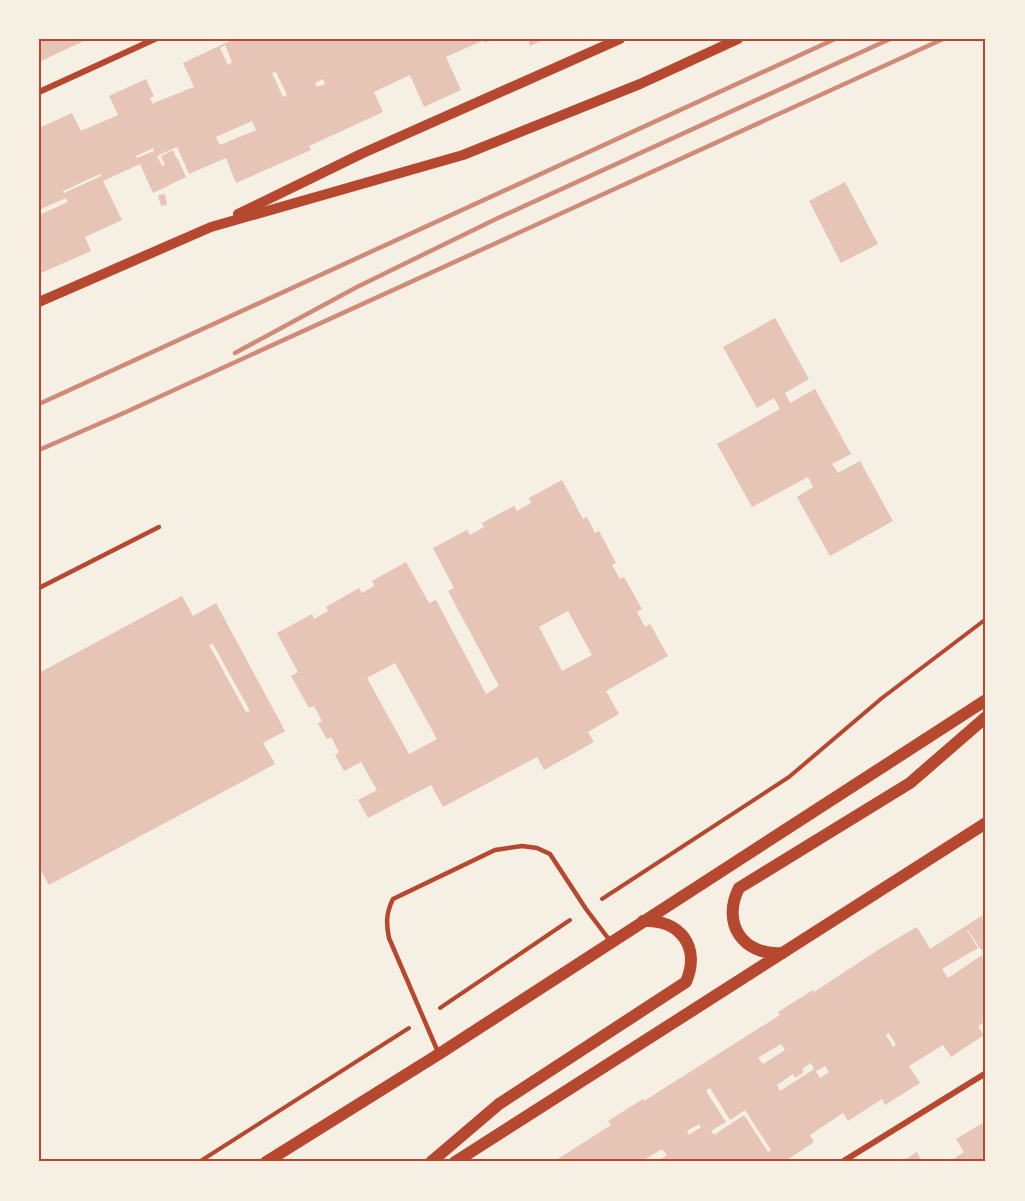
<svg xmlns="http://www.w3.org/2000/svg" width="1025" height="1201" viewBox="0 0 1025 1201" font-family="'Sofia Sans Condensed',sans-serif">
	<rect width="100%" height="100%" fill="#f6efe4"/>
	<g fill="#e6c5b7" fill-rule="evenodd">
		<path d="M39 39H88L39 62Z"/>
		<path d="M234 39H494L485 43 484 40 446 57 461 90 424 107 410 75 374 92 383 112 309 146 311 150 236 183 226 158 189 174 177 147 157 156 162 166 165 165 161 156 173 150 177 159H178L186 177 153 193 140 164 103 181 122 220 85 237 91 251 39 274V215L68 202 66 198 39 210V128L72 113 81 131 118 115 109 96 146 79 154 96 150 98 153 104 156 102 194 87 183 63ZM225 45 232 62 228 65 220 48ZM276 72 287 95 283 97 272 73ZM323 79 325 84 317 87 315 83ZM252 121 256 130 220 145 216 137ZM153 148 154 151 137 158 136 156ZM100 174 101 176 64 193 63 191Z"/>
		<path d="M528 39H545L530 46Z"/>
		<path d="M845 182 878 244 841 263 809 201Z"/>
		<path d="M165 194 167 205 161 206 158 195Z"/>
		<path d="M775 318 809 379 785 393 790 403 815 389 851 454 832 464 838 473 860 461 893 521 830 556 797 497 813 487 808 477 752 507 717 444 780 409 774 398 757 408 723 347Z"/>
		<path d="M562 480 583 519 587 517 595 533 599 531 616 563 612 565 620 579 624 577 642 609 637 612 645 627 650 624 668 656 606 691 619 714 588 732 594 742 544 770 537 757 443 807 431 785 368 818 358 800 377 790 361 762 344 771 335 755 339 752 331 737 327 739 318 724 322 721 314 706 309 708 291 676 298 672 277 633 312 614 314 619 328 611 326 607 359 588 362 593 374 586 372 581 406 562 429 603 436 600 486 694 499 686 448 591 454 588 433 548 467 530 470 535 484 527 482 523 514 506 517 511 531 503 529 498ZM568 611 592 655 562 671 539 627ZM395 663 437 739 409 754 367 678Z"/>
		<path d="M182 596 193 616 216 603 285 731 263 743 275 764 49 885 39 867V673ZM213 644 250 711 246 712 209 645Z"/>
		<path d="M986 913V954L982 949 981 950 968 930H967L978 948 942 969 948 978 982 955 986 961V1021L978 1026 984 1035 951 1057 943 1045 909 1066 920 1083 885 1105 882 1099 848 1121 843 1113 810 1135 814 1142 784 1162H657L667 1155 662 1149 644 1160 645 1162H553L611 1125 608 1121 643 1099 644 1101 780 1015 778 1012 813 990 814 992 881 948 915 928 917 927 930 949ZM889 1033 896 1045 893 1047 886 1035ZM781 1044 785 1050 763 1064 758 1058ZM811 1063 814 1069 780 1091 777 1085 793 1074 795 1078 804 1072 802 1069ZM825 1066 829 1072 820 1078 816 1071ZM710 1088 730 1120 745 1110 771 1150 768 1152 744 1115 714 1135 711 1131 726 1122 706 1091ZM699 1124 701 1127 689 1135 687 1131Z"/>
		<path d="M986 1121V1162H949L964 1152 956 1139Z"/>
		<path d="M917 1152 922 1162H901Z"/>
	</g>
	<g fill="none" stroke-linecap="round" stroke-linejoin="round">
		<g stroke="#b5482f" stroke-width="4">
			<path d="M602 899 789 777 882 698 986 619"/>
			<path d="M440 1008 570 920"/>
			<path d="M199 1162 409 1028"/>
		</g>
		<g stroke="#b5482f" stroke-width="4.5">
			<path d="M39 588 159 527"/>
			<path d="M438 1052 389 938C386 923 386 913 393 899L495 850 522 846 537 848 550 854 586 909 611 942"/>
		</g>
		<g stroke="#b5482f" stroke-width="6">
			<path d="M39 92 155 39"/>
			<path d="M842 1162 986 1073"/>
		</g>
		<g stroke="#b5482f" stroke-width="10">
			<path d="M238 214 361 154 620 39"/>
			<path d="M39 302 211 227 463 155 640 84 738 39"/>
		</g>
		<g stroke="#b5482f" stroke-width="12">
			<path d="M782 953C743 956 721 923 739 888L910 783 986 717"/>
			<path d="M266 1162 439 1054 986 700"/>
			<path d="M431 1162 499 1104 686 982C701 947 680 919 643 921"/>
			<path d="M455 1162 986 823"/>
		</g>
		<g stroke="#cf8b77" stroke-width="4.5">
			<path d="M235 353 357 287 498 218 890 39"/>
			<path d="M39 404 835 39"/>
			<path d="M39 450 126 412 943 39"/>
		</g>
	</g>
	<rect width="1025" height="1201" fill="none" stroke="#f6efe4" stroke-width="81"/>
	<rect x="40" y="40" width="944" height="1120" fill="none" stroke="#b5482f" stroke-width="2"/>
</svg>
